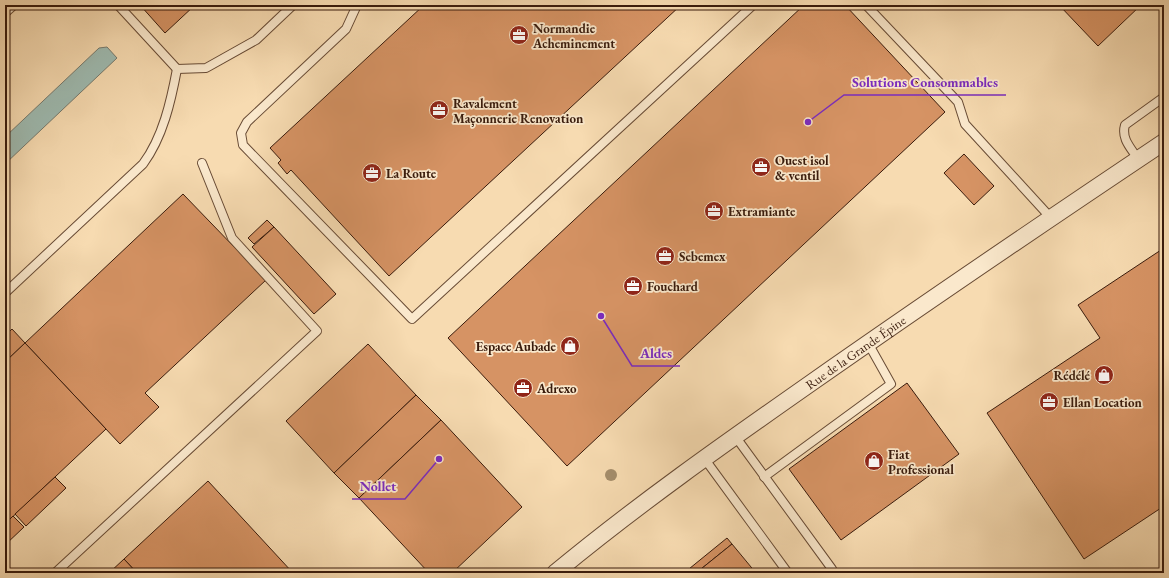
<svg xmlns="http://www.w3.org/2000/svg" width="1169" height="578" viewBox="0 0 1169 578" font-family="'EB Garamond',serif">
	<rect width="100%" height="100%" fill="#f7dbb1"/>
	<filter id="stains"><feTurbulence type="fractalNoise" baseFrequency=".005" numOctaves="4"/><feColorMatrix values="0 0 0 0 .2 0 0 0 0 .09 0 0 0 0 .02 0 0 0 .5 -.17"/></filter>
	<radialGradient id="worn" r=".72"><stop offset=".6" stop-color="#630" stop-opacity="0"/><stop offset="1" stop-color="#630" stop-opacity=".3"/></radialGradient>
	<path fill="#9ebab0" stroke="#767a6e" d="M107 47 117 58 5 164V137L99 48Z"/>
	<g fill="#d69364" stroke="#391b0c">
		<path d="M140 5H195L165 33Z"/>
		<path d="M424 5H681L389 276 291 170 287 174 278 163 281 160 270 148Z"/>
		<path d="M804 5H845L945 112 567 466 448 338Z"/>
		<path d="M1059 5H1141L1098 46Z"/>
		<path d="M964 154 994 186 974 205 944 173Z"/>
		<path d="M183 194 266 280 145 393 159 407 120 444 25 343Z"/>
		<path d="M267 220 274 227 254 244 248 238Z"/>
		<path d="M274 227 336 294 314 314 252 247Z"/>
		<path d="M1164 248V506L1084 559 987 413 1100 338 1078 305Z"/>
		<path d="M12 329 25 343 5 362V336Z"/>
		<path d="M25 343 106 429 5 524V362Z"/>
		<path d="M368 344 416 395 334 473 286 421Z"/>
		<path d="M907 383 959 454 841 540 789 469Z"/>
		<path d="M416 395 441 420 359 498 334 473Z"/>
		<path d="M441 420 522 507 452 573H429L359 498Z"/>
		<path d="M55 477 66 488 26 526 15 514Z"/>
		<path d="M208 481 293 573H137L124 559Z"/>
		<path d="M13 516 24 527 5 545V524Z"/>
		<path d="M727 538 732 544 696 573H684Z"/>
		<path d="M732 544 756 573H696Z"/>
		<path d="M124 559 137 573H109Z"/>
	</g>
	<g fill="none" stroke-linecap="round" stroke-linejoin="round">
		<defs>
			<g id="service">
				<path d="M118 5 177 69 206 68 256 40 293 5"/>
				<path d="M357 5 346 29 247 122 241 133 243 145 412 319 753 5"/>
				<path d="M866 5 958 102 965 124 1051 218"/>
				<path d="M5 13 14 5"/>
				<path d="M1138 159C1131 148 1121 139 1125 125L1164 97"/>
				<path d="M5 293 143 164C163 137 171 101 177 69"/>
				<path d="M735 436 832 569"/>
				<path d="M704 458 788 573"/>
				<path d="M764 477 891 384 868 343"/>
				<path d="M55 573 317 331 232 238 202 163"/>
			</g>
			<g id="minor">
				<path id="s1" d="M555 573C637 505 724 444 811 383 928 301 1046 221 1164 142"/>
			</g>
		</defs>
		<use href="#service" stroke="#684b35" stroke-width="10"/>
		<use href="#minor" stroke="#684b35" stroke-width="18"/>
		<use href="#service" stroke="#fae8cc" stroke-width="8"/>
		<use href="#minor" stroke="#fae8cc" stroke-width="16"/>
	</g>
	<circle fill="#a48d6b" cx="611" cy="475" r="6"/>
	<defs>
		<symbol id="office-disc" viewBox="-11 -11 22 22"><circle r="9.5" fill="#8f2418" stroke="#fae8cc"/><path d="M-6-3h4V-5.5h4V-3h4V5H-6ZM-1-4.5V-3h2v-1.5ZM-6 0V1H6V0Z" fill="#fff"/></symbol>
		<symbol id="shop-disc" viewBox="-11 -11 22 22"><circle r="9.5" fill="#8f2418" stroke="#fae8cc"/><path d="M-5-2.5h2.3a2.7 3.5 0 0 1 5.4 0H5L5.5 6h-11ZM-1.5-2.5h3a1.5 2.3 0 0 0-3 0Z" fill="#fff"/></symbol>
	</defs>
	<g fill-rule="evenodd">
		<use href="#office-disc" x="508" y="24" width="22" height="22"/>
		<use href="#office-disc" x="428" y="99" width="22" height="22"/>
		<use href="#office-disc" x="750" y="156" width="22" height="22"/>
		<use href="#office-disc" x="361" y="162" width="22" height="22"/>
		<use href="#office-disc" x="703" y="200" width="22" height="22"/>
		<use href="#office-disc" x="654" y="245" width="22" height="22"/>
		<use href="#office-disc" x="622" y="275" width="22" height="22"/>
		<use href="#shop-disc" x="559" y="335" width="22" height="22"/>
		<use href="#shop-disc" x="1093" y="364" width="22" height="22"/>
		<use href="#office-disc" x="512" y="377" width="22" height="22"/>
		<use href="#office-disc" x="1038" y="391" width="22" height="22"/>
		<use href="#shop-disc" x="863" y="450" width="22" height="22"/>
	</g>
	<g text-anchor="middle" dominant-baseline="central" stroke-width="3.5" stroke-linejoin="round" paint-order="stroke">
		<g font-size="13" font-weight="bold" fill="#391b0c" stroke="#fae8cc" text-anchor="start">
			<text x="533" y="28">Normandie<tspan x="533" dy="15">Acheminement</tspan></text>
			<text x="453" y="103">Ravalement<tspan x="453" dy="15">Maçonnerie Renovation</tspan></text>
			<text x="775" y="160">Ouest isol<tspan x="775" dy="15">&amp; ventil</tspan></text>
			<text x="386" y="173">La Route</text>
			<text x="728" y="211">Extramiante</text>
			<text x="679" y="256">Sebemex</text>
			<text x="647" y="286">Fouchard</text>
			<text x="556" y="346" text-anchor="end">Espace Aubade</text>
			<text x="1090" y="375" text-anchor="end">Rédélé</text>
			<text x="537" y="388">Adrexo</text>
			<text x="1063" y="402">Ellan Location</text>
			<text x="888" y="454">Fiat<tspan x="888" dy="15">Professional</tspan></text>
		</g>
		<g font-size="13" fill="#391b0c" stroke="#fae8cc">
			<text stroke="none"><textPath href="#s1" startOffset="373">Rue de la Grande Épine</textPath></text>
		</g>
	</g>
	<path fill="none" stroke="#7b2cbf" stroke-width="1.5" d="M808 122L844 95H1006M601 316L632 366H680M439 459L405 499H352"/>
	<g fill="#7b2cbf" stroke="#fae8cc" stroke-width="1.5">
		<circle cx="808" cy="122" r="4"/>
		<circle cx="601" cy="316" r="4"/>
		<circle cx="439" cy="459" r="4"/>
	</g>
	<g font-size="14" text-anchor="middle" font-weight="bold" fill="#7b2cbf" stroke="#fae8cc" stroke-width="3.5" stroke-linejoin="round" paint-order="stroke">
		<text x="925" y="87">Solutions Consommables</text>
		<text x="656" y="358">Aldes</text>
		<text x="378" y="491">Nollet</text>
	</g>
	<rect width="1169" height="578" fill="none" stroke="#f7dbb1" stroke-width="20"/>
	<rect x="6" y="6" width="1157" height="566" fill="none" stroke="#391b0c" stroke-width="2"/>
	<rect x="10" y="10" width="1149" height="558" fill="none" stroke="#391b0c"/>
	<rect width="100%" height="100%" filter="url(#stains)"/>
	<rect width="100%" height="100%" fill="url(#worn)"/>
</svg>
